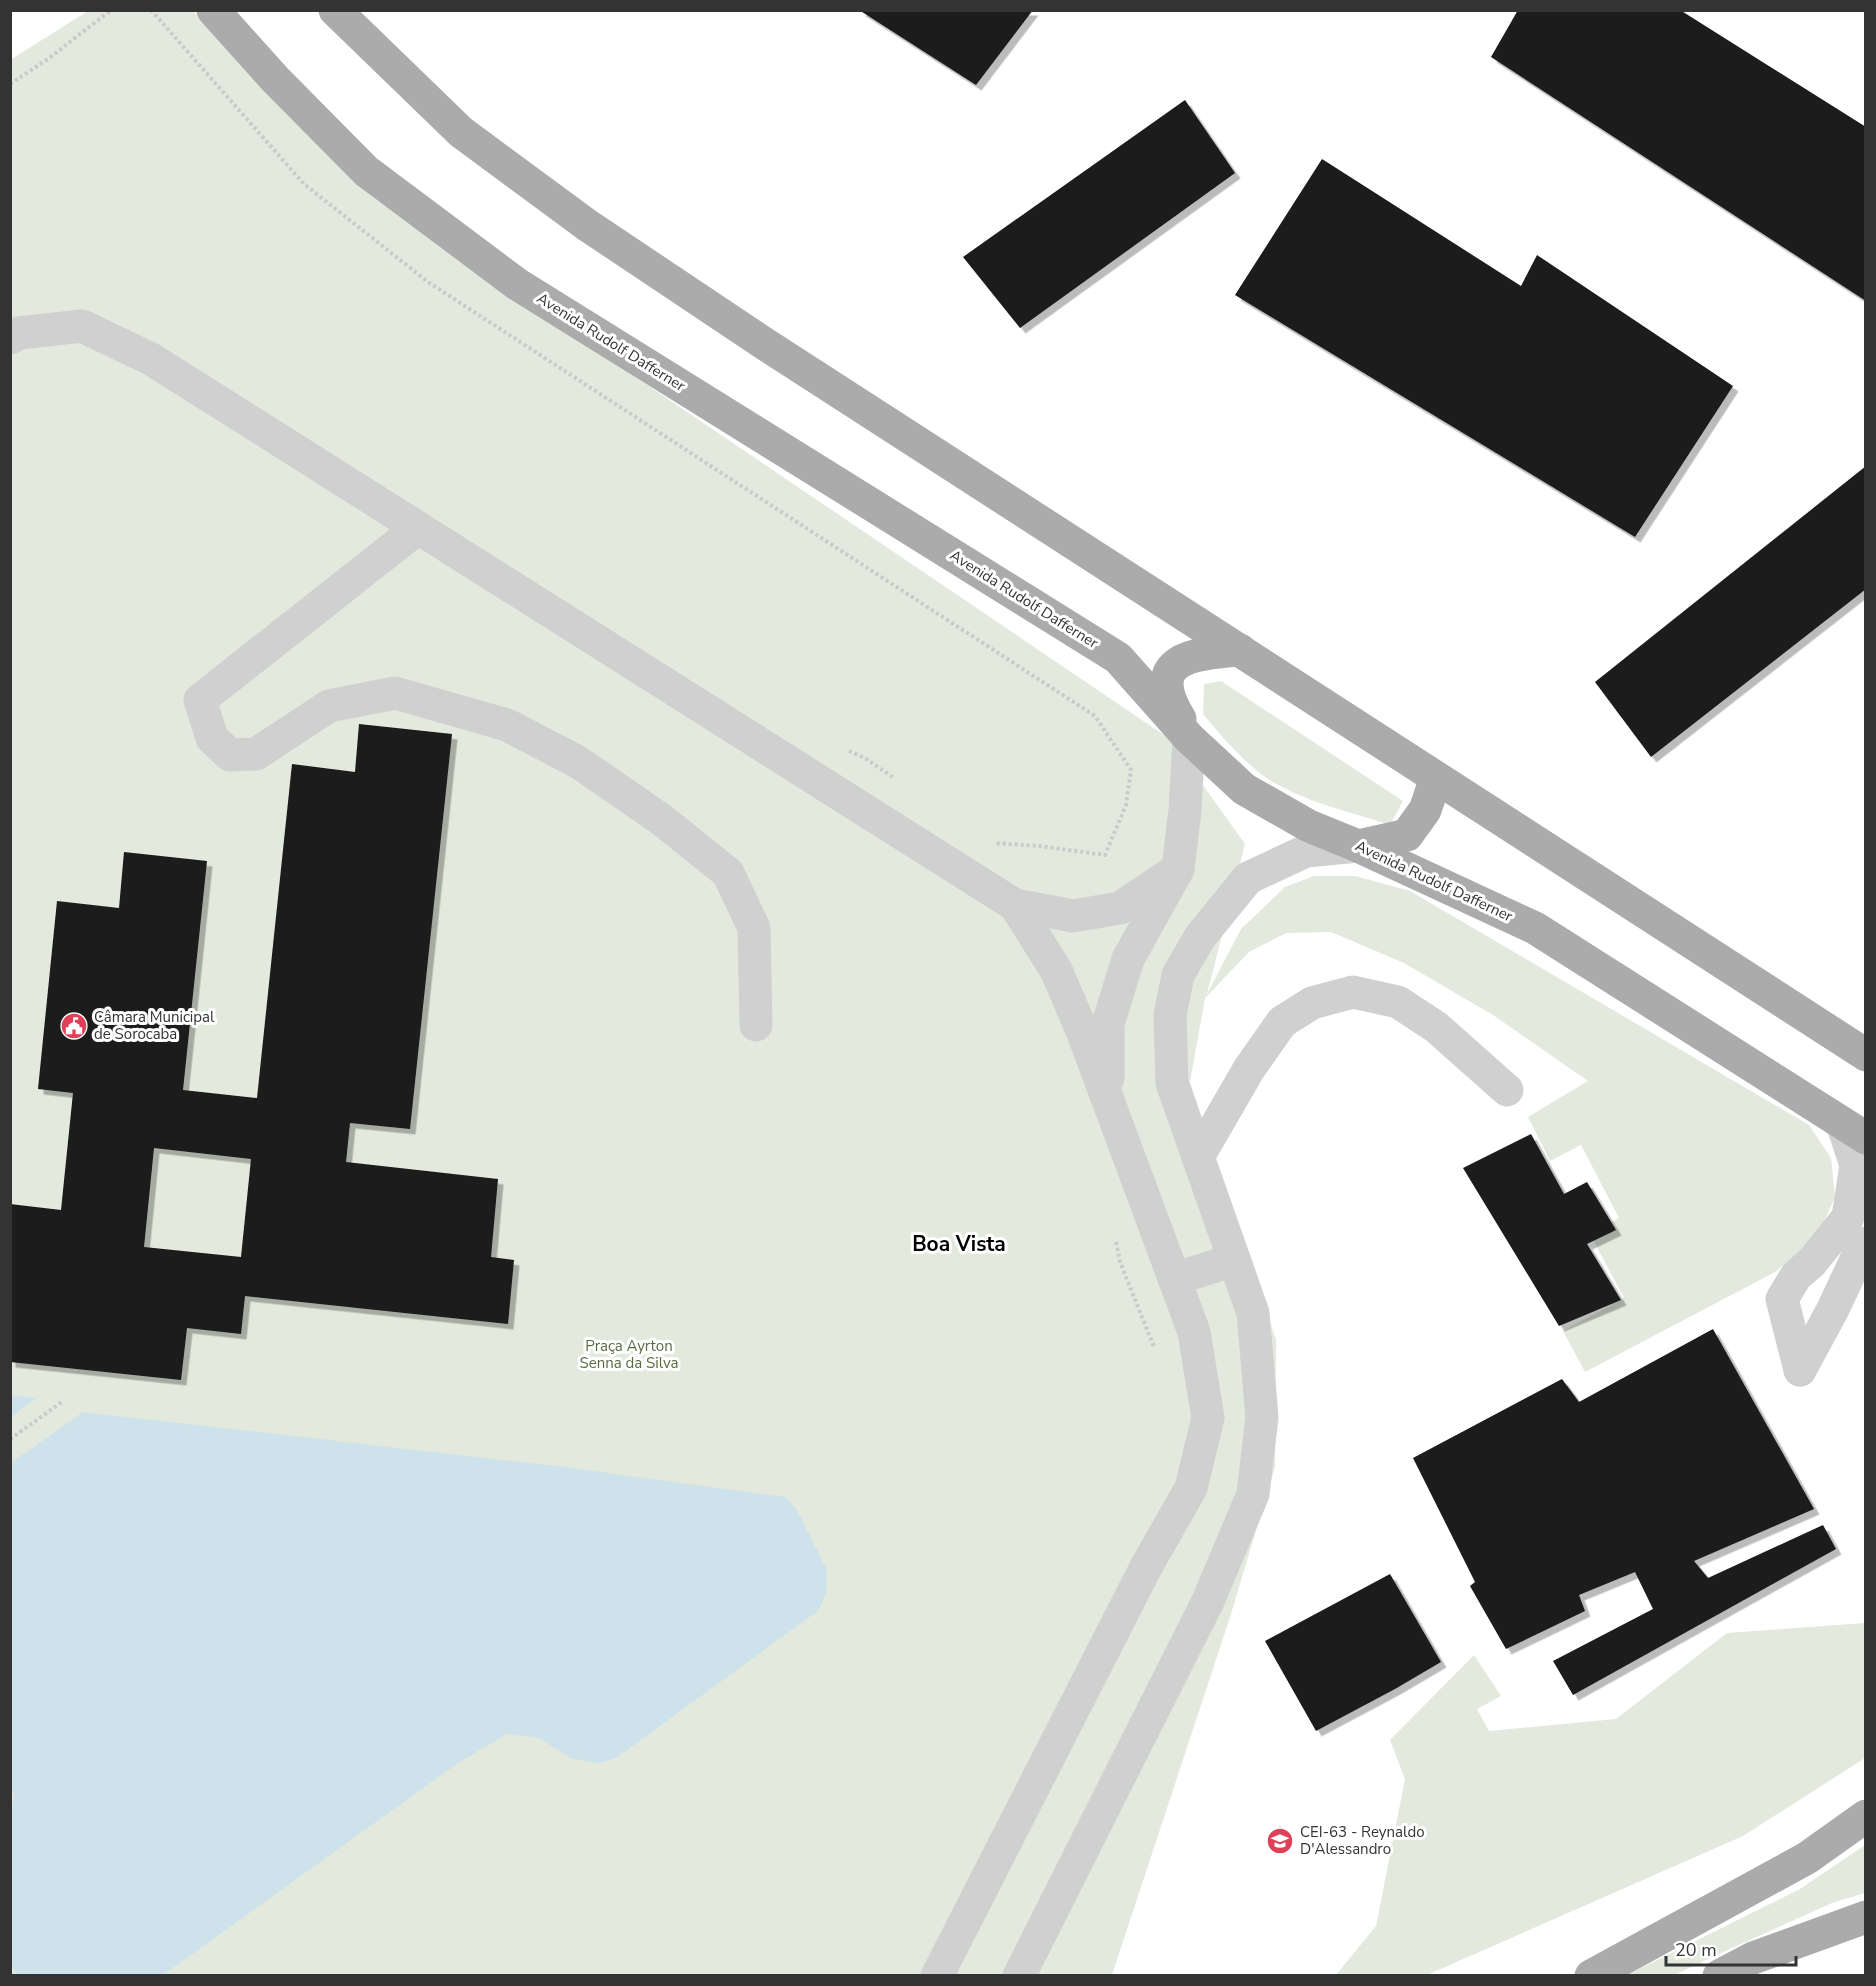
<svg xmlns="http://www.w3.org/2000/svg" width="1876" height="1986" viewBox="0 0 1876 1986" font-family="'Nunito Sans',sans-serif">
	<defs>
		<filter id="shadow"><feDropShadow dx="5.5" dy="5.5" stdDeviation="0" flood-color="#0004"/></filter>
	</defs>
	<rect width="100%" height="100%" fill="#fff"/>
	<g fill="#e3e9dc">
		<path d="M88 11H193L359 182 470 265 1170 739 1245 844 1207 994 1241 929 1285 887 1314 876H1355L1410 891 1809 1125 1831 1158 1835 1197 1816 1239 1775 1272 1585 1372 1563 1331 1624 1298 1590 1234 1619 1218 1581 1145 1550 1161 1528 1117 1588 1081 1493 1015 1404 963 1331 932 1286 933 1249 952 1205 998 1190 1082 1276 1340 1275 1467 1231 1614 1112 1975H11L10 60Z"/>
		<path d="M1221 681 1403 801 1390 825C1351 812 1309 803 1273 782 1250 769 1220 735 1203 714L1204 684Z"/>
		<path d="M1865 1623 1866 1757 1862 1760 1743 1836 1427 1975H1336L1376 1926 1405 1779 1390 1740 1474 1655 1501 1696 1477 1709 1489 1731 1616 1719 1727 1633Z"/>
		<path d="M1865 1845V1893L1832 1903 1712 1957 1675 1975H1627L1800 1889Z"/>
	</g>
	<g fill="#cde2ea">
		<path d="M11 1395 36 1398 11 1417Z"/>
		<path d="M83 1412 557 1466 785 1497 797 1510 827 1570 826 1592 819 1610 616 1758 600 1763 572 1759 539 1738 507 1734 458 1763 163 1975H18L10 1964V1816L14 1798 10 1780 11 1463Z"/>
	</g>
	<g fill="#1a1a1a" fill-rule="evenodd" filter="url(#shadow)">
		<path d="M859 10H1033L976 85Z"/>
		<path d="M1518 10H1680L1866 127V301L1491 57Z"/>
		<path d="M1185 100 1235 173 1020 328 963 257Z"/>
		<path d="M1322 159 1521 286 1537 255 1733 386 1635 537 1235 295Z"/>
		<path d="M1866 466V589L1651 757 1595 682Z"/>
		<path d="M359 724 452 734 410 1129 350 1123 346 1162 498 1179 491 1257 514 1260 508 1324 245 1296 241 1334 187 1328 181 1380 10 1362V1204L61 1210 73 1093 38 1089 57 901 119 908 124 852 207 861 183 1090 257 1098 292 764 355 772ZM154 1148 251 1159 241 1257 144 1247Z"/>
		<path d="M1531 1134 1564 1194 1587 1182 1616 1230 1587 1244 1621 1300 1559 1326 1463 1168Z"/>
		<path d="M1713 1329 1814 1509 1694 1561 1708 1578 1823 1525 1836 1549 1573 1695 1553 1661 1653 1609 1635 1572 1579 1595 1585 1611 1506 1649 1470 1586 1475 1582 1413 1458 1562 1379 1579 1402Z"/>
		<path d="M1390 1574 1441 1662 1395 1689 1316 1731 1265 1641Z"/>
	</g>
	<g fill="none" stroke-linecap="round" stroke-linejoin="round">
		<g stroke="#cacaca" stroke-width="4" stroke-dasharray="3 3" stroke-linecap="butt">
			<path d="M151 10 304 184 428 282 1095 716 1131 770 1126 805 1105 855 1039 846 994 843"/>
			<path d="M10 84 48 59 111 10"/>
			<path d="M849 751 865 758 894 778"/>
			<path d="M1116 1242 1120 1262 1154 1347"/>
			<path d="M10 1439 62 1402"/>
		</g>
		<g stroke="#d0d0d0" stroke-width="33">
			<path d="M10 338 19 333 82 326 151 359 1015 905 1073 916 1120 908 1178 869"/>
			<path d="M418 528 200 700 212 738 230 755 256 754 329 706 395 693 507 725 578 762 662 820 728 873 754 928 756 1025"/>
			<path d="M1108 1078V1024L1128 959 1178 869 1185 810 1189 738"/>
			<path d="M1198 1157 1249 1069 1282 1022 1312 1003 1353 992 1398 1002 1436 1027 1507 1090"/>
			<path d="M1174 1279 1234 1260"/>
			<path d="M1800 1370 1782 1299 1796 1276 1812 1262 1848 1217 1856 1165 1842 1123"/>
			<path d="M1800 1370 1833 1309 1861 1249 1866 1243"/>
			<path d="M937 1976 1146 1567 1191 1488 1208 1418 1194 1332 1083 1033 1056 970 1015 905"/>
			<path d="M1019 1976 1208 1601 1253 1494 1262 1417 1253 1313 1172 1083 1170 1015 1178 975 1200 937 1248 878 1306 851 1358 846"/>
		</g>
		<g stroke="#ababab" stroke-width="33">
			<path d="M213 10 275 79 366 171 517 284 1118 658 1189 738 1244 789 1309 826 1358 846 1535 928 1866 1138"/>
			<path d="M335 10 461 132 587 225 768 346 1866 1055"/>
			<path d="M1180 719C1143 659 1192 653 1240 650"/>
			<path d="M1358 846 1407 835 1425 810 1436 778"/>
			<path d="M1591 1976 1807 1858 1866 1816"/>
			<path d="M1719 1976 1753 1958 1866 1917"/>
		</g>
	</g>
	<defs>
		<symbol id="civic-disc" viewBox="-11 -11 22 22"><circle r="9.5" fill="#de4058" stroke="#fff"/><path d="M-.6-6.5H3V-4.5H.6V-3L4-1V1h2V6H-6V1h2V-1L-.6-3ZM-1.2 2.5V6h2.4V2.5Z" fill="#fff"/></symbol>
		<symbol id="school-disc" viewBox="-11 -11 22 22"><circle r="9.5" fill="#de4058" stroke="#fff"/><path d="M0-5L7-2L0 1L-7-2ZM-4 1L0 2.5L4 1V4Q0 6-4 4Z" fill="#fff"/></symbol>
	</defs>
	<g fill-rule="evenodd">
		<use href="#civic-disc" x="59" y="1011" width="30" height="30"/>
		<use href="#school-disc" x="1265" y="1826" width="30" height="30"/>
	</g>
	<g text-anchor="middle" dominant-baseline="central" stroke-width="6" stroke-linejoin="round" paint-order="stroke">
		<g font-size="15" fill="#333" stroke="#fff">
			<text transform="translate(611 342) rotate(32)">Avenida Rudolf Dafferner</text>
			<text transform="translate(1024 599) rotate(32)">Avenida Rudolf Dafferner</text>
			<text transform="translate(1434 881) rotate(25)">Avenida Rudolf Dafferner</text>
		</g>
		<g font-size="15" fill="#333" stroke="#fff" text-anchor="start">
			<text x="94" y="1017">Câmara Municipal<tspan x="94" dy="17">de Sorocaba</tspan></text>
			<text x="1300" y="1832">CEI-63 - Reynaldo<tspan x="1300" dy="17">D'Alessandro</tspan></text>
		</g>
		<g font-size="15" fill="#596d41" stroke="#fff">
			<text x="629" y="1346">Praça Ayrton<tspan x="629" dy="17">Senna da Silva</tspan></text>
		</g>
		<g font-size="21" font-weight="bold" fill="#000" stroke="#fff">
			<text x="959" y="1244">Boa Vista</text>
		</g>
	</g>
	<rect width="1876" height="1986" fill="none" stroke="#333333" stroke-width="24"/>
	<path d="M1666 1956v9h130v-9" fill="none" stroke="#333333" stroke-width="3"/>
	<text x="1675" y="1956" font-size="18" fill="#333333" stroke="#ffffff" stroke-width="4.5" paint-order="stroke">20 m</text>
</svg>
